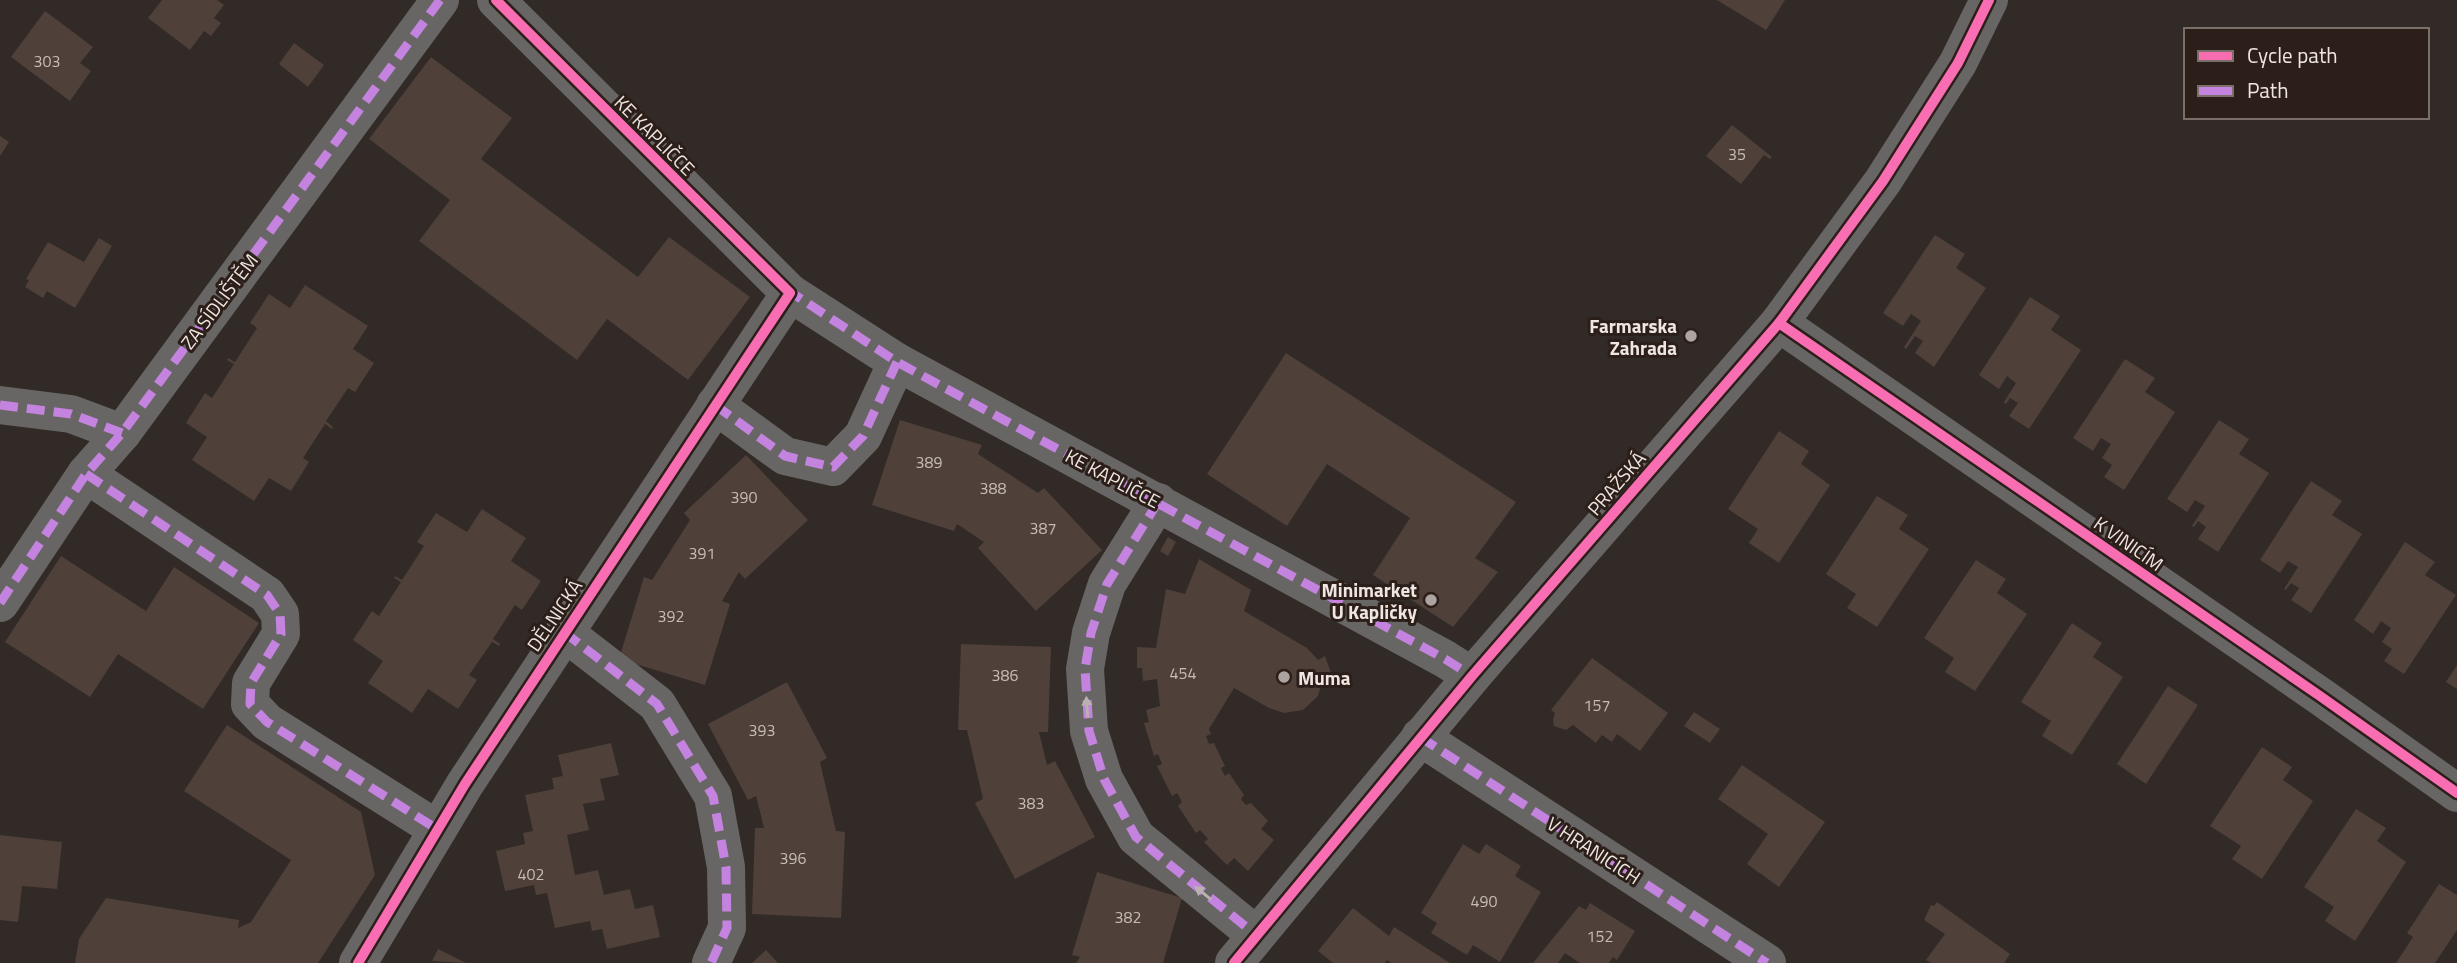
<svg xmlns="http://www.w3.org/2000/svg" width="2457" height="963" viewBox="0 0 2457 963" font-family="'Titillium Web',sans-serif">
	<rect width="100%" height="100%" fill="#322a27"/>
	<g fill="#4f4039">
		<path d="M162 0H217L224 5 214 18 221 23 211 36 204 31 190 50 148 18Z"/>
		<path d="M1717 0H1785L1766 30Z"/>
		<path d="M45 11 93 47 80 63 91 71 70 101 11 57Z"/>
		<path d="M294 43 324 65 308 87 279 64Z"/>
		<path d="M431 57 512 118 481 159 565 222 638 277 669 237 750 297 688 380 607 319 577 360 419 241 450 200 369 139Z"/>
		<path d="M1732 125 1772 157 1770 159 1764 155 1741 184 1706 156Z"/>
		<path d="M0 136 9 142 0 156Z"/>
		<path d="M1935 235 1965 254 1956 268 1986 288 1934 367 1915 353 1923 341 1915 336 1906 349 1904 347 1921 321 1911 314 1903 326 1883 313Z"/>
		<path d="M99 238 112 246 75 308 47 291 43 298 25 287 29 280 26 279 48 242 84 262Z"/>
		<path d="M305 285 368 326 353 349 374 363 355 392 348 388 326 421 333 427 332 429 325 424 303 458 309 462 291 491 269 478 254 501 192 460 207 437 186 423 205 393 212 398 234 364 227 360 228 358 235 362 257 328 250 323 269 294 290 308Z"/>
		<path d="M2030 297 2060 316 2051 330 2081 350 2029 429 2009 416 2018 403 2010 398 2006 404 2004 402 2016 383 2007 376 1999 389 1979 375Z"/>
		<path d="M1286 353 1516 502 1475 558 1498 572 1453 627 1373 575 1410 518 1327 464 1287 526 1207 474Z"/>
		<path d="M2125 359 2155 378 2145 392 2175 412 2124 490 2104 477 2112 465 2102 458 2111 444 2101 438 2093 451 2073 438Z"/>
		<path d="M900 420 982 445 978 454 1038 493 1044 488 1102 550 1036 611 978 548 984 542 957 524 954 531 872 505Z"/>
		<path d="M2219 420 2249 439 2239 454 2269 473 2218 552 2198 539 2206 527 2198 521 2194 527 2192 526 2205 506 2195 500 2187 512 2167 499Z"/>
		<path d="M1779 431 1809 451 1801 464 1830 485 1779 563 1749 543 1758 529 1728 509Z"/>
		<path d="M746 455 808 520 745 579 739 572 722 601 730 604 705 685 619 659 644 577 652 580 690 520 684 513Z"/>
		<path d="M2311 481 2342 501 2332 515 2362 534 2311 613 2291 600 2299 588 2291 583 2286 590 2284 589 2298 567 2288 561 2280 573 2260 560Z"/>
		<path d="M1877 496 1908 515 1899 529 1929 549 1877 627 1847 608 1856 594 1826 574Z"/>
		<path d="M482 509 526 538 511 561 541 581 522 610 515 605 493 639 500 644 499 646 492 642 469 675 477 680 458 709 428 689 412 713 368 683 383 661 353 640 372 611 379 616 401 582 394 578 395 576 402 580 424 546 417 542 436 513 467 532Z"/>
		<path d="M1168 537 1176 542 1168 556 1160 551Z"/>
		<path d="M2405 542 2435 562 2425 575 2456 595 2404 674 2384 661 2392 649 2382 642 2391 628 2381 621 2373 634 2354 620Z"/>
		<path d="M61 556 146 611 174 567 259 623 203 709 118 654 90 697 5 642Z"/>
		<path d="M1199 559 1251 590 1244 611 1307 648 1318 660 1325 656 1331 673V680L1323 679 1318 696 1303 710 1284 713 1269 708 1234 688 1209 729 1211 734 1206 736 1209 744 1214 743 1225 766 1221 768 1225 776 1229 773 1244 795 1241 799 1246 805 1251 803 1268 821 1261 829 1274 840 1248 871 1234 858 1227 865 1204 842 1208 839 1200 830 1196 833 1178 806 1182 802 1177 793 1172 796 1157 766 1162 764 1158 754 1154 756 1144 723 1149 722 1146 710 1160 706 1157 679 1143 681 1142 668H1137V647L1156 648 1166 589 1185 594Z"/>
		<path d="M1976 560 2006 579 1997 593 2027 614 1975 691 1945 672 1954 658 1924 638Z"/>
		<path d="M2072 623 2102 643 2093 657 2123 677 2072 755 2042 736 2051 721 2021 702Z"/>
		<path d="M961 644 1051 647 1048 732H1039L1047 765 1055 761 1095 837 1015 879 975 803 983 799 967 730H958Z"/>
		<path d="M1592 658 1668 713 1640 751 1617 734 1612 742 1602 735 1596 743 1573 725 1566 730 1554 726 1553 720 1555 713 1551 710Z"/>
		<path d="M2457 665V689L2446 682Z"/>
		<path d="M787 682 827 758 820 762 836 831 845 832 841 918 752 914 755 828H764L756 796 748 800 708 724Z"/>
		<path d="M2168 686 2198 705 2146 784 2117 764Z"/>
		<path d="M1694 712 1720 729 1710 743 1684 726Z"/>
		<path d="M227 725 361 812 375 875 318 963H75L79 939 106 898 239 920 238 928 251 922 291 860 184 791Z"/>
		<path d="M611 743 619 775 600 779 605 800 583 804 589 830 567 835 575 875 598 870 604 895 630 889 635 909 653 905 660 937 607 949 602 929 592 931 590 921 555 928 547 893 536 895 534 885 505 891 496 851 525 844 523 833 533 831 525 795 554 789 552 778 563 776 558 755Z"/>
		<path d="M2262 747 2292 767 2283 780 2313 801 2262 879 2232 859 2241 846 2210 826Z"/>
		<path d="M1742 765 1825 822 1779 887 1747 864 1768 834 1718 799Z"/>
		<path d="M2356 809 2386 828 2377 841 2406 862 2355 941 2325 921 2334 907 2304 887Z"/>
		<path d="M0 835 62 842 57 889 22 886 18 922 0 920Z"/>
		<path d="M1463 844 1479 854 1486 844 1521 866 1515 876 1541 892 1500 962 1473 945 1467 955 1431 933 1437 923 1421 913Z"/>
		<path d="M1097 872 1182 898 1163 963H1076L1080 957 1072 955Z"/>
		<path d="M2439 884 2457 895V930L2435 963H2396L2413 937 2407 933Z"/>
		<path d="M1937 902 2010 954 2004 963H1931L1926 960 1945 934 1924 920 1931 905 1934 906Z"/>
		<path d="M1590 903 1635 931 1617 960 1613 957 1609 963H1580L1565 953 1558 963H1533L1579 906 1586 910Z"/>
		<path d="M1353 908 1389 936 1394 927 1450 963H1391L1387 960 1385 963H1333L1318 951Z"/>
		<path d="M438 949 466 963 432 961Z"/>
		<path d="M766 950 778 963H752Z"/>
	</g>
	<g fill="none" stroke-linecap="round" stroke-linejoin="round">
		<g stroke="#686664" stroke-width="38">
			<path d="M496 0 790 293 897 362 1445 659 1472 676"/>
			<path d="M1779 323 2320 696 2457 793"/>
			<path d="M0 405 71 414 122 433"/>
			<path d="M715 405 785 456 833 467 863 436 897 362"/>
			<path d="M86 474 267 595 280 614 281 634 251 683 250 704 267 722 437 829"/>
			<path d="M1158 502 1107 584 1091 633 1085 669 1089 731 1104 779 1136 837 1256 935"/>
			<path d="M0 603 86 474 122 433 440 0"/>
			<path d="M564 632 657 704 713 796 726 867 727 928 711 963"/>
			<path d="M1420 737 1767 963"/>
			<path d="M358 963 465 784 790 293"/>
		</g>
		<path stroke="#686664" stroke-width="38" d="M1234 963 1472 676 1779 323 1883 181 1958 63 1989 0"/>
		<g stroke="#c483df" stroke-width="9" stroke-dasharray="18 9" stroke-linecap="butt">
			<path d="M786 289 897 362 1445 659 1472 676"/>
			<path d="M0 405 71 414 122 433"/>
			<path d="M715 405 785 456 833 467 863 436 897 362"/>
			<path d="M86 474 267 595 280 614 281 634 251 683 250 704 267 722 437 829"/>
			<path d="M1158 502 1107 584 1091 633 1085 669 1089 731 1104 779 1136 837 1256 935"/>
			<path d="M0 603 86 474 122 433 440 0"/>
			<path d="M564 632 657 704 713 796 726 867 727 928 711 963"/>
			<path d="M1420 737 1767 963"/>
		</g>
		<defs>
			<g id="cycleway">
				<path d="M1779 323 2320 696 2457 793"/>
				<path d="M358 963 465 784 790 293 496 0"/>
				<path d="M1234 963 1472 676 1779 323 1883 181 1958 63 1989 0"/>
			</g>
		</defs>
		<use href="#cycleway" stroke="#2c1f19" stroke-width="15"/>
		<use href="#cycleway" stroke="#f96db3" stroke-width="10"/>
	</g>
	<defs><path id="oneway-solid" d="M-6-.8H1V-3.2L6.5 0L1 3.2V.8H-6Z" transform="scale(1.75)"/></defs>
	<g fill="#b9b3b0">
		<use href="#oneway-solid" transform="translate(1087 707) rotate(-94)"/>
		<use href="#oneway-solid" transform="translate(1203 893) rotate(-141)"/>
	</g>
	<g fill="#ada4a1" stroke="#2c1f19" stroke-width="2.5">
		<circle cx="1691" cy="336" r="7"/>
		<circle cx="1431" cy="600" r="7"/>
		<circle cx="1284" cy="677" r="7"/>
	</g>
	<g text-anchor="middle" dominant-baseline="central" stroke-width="6" stroke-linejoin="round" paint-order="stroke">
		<g font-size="16" fill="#c7bcb8">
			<text x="47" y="61">303</text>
			<text x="1737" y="154">35</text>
			<text x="929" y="462">389</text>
			<text x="993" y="488">388</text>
			<text x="744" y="497">390</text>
			<text x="1043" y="528">387</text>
			<text x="702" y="553">391</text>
			<text x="671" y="616">392</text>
			<text x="1183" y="673">454</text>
			<text x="1005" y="675">386</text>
			<text x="1597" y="705">157</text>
			<text x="762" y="730">393</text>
			<text x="1031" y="803">383</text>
			<text x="793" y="858">396</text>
			<text x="531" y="874">402</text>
			<text x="1484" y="901">490</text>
			<text x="1128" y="917">382</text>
			<text x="1600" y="936">152</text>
		</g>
		<g font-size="19" fill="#efe6e2" stroke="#2c1f19">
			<text transform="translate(655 135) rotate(45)">KE KAPLIČCE</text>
			<text transform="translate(219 301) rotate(-53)">ZA SÍDLIŠTĚM</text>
			<text transform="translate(1113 478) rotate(28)">KE KAPLIČCE</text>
			<text transform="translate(1616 483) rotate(-49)">PRAŽSKÁ</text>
			<text transform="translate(2129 543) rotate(35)">K VINICÍM</text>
			<text transform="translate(554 615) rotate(-56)">DĚLNICKÁ</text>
			<text transform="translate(1594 850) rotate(33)">V HRANICÍCH</text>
		</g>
		<g font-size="19" font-weight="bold" fill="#efe6e2" stroke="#2c1f19" text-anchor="end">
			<text x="1677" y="325">Farmarska<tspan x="1677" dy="22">Zahrada</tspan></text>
			<text x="1417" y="589">Minimarket<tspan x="1417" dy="22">U Kapličky</tspan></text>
			<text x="1298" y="677" text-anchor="start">Muma</text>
		</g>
	</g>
	<rect x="2184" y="28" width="245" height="91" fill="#2c1f19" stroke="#7a6f69" stroke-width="2"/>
	<rect x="2198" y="51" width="35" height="10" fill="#f96db3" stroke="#7a6f69" stroke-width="2"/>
	<text x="2247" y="63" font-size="21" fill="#efe6e2">Cycle path</text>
	<rect x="2198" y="86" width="35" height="10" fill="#c483df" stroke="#7a6f69" stroke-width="2"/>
	<text x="2247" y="98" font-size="21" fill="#efe6e2">Path</text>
</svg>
